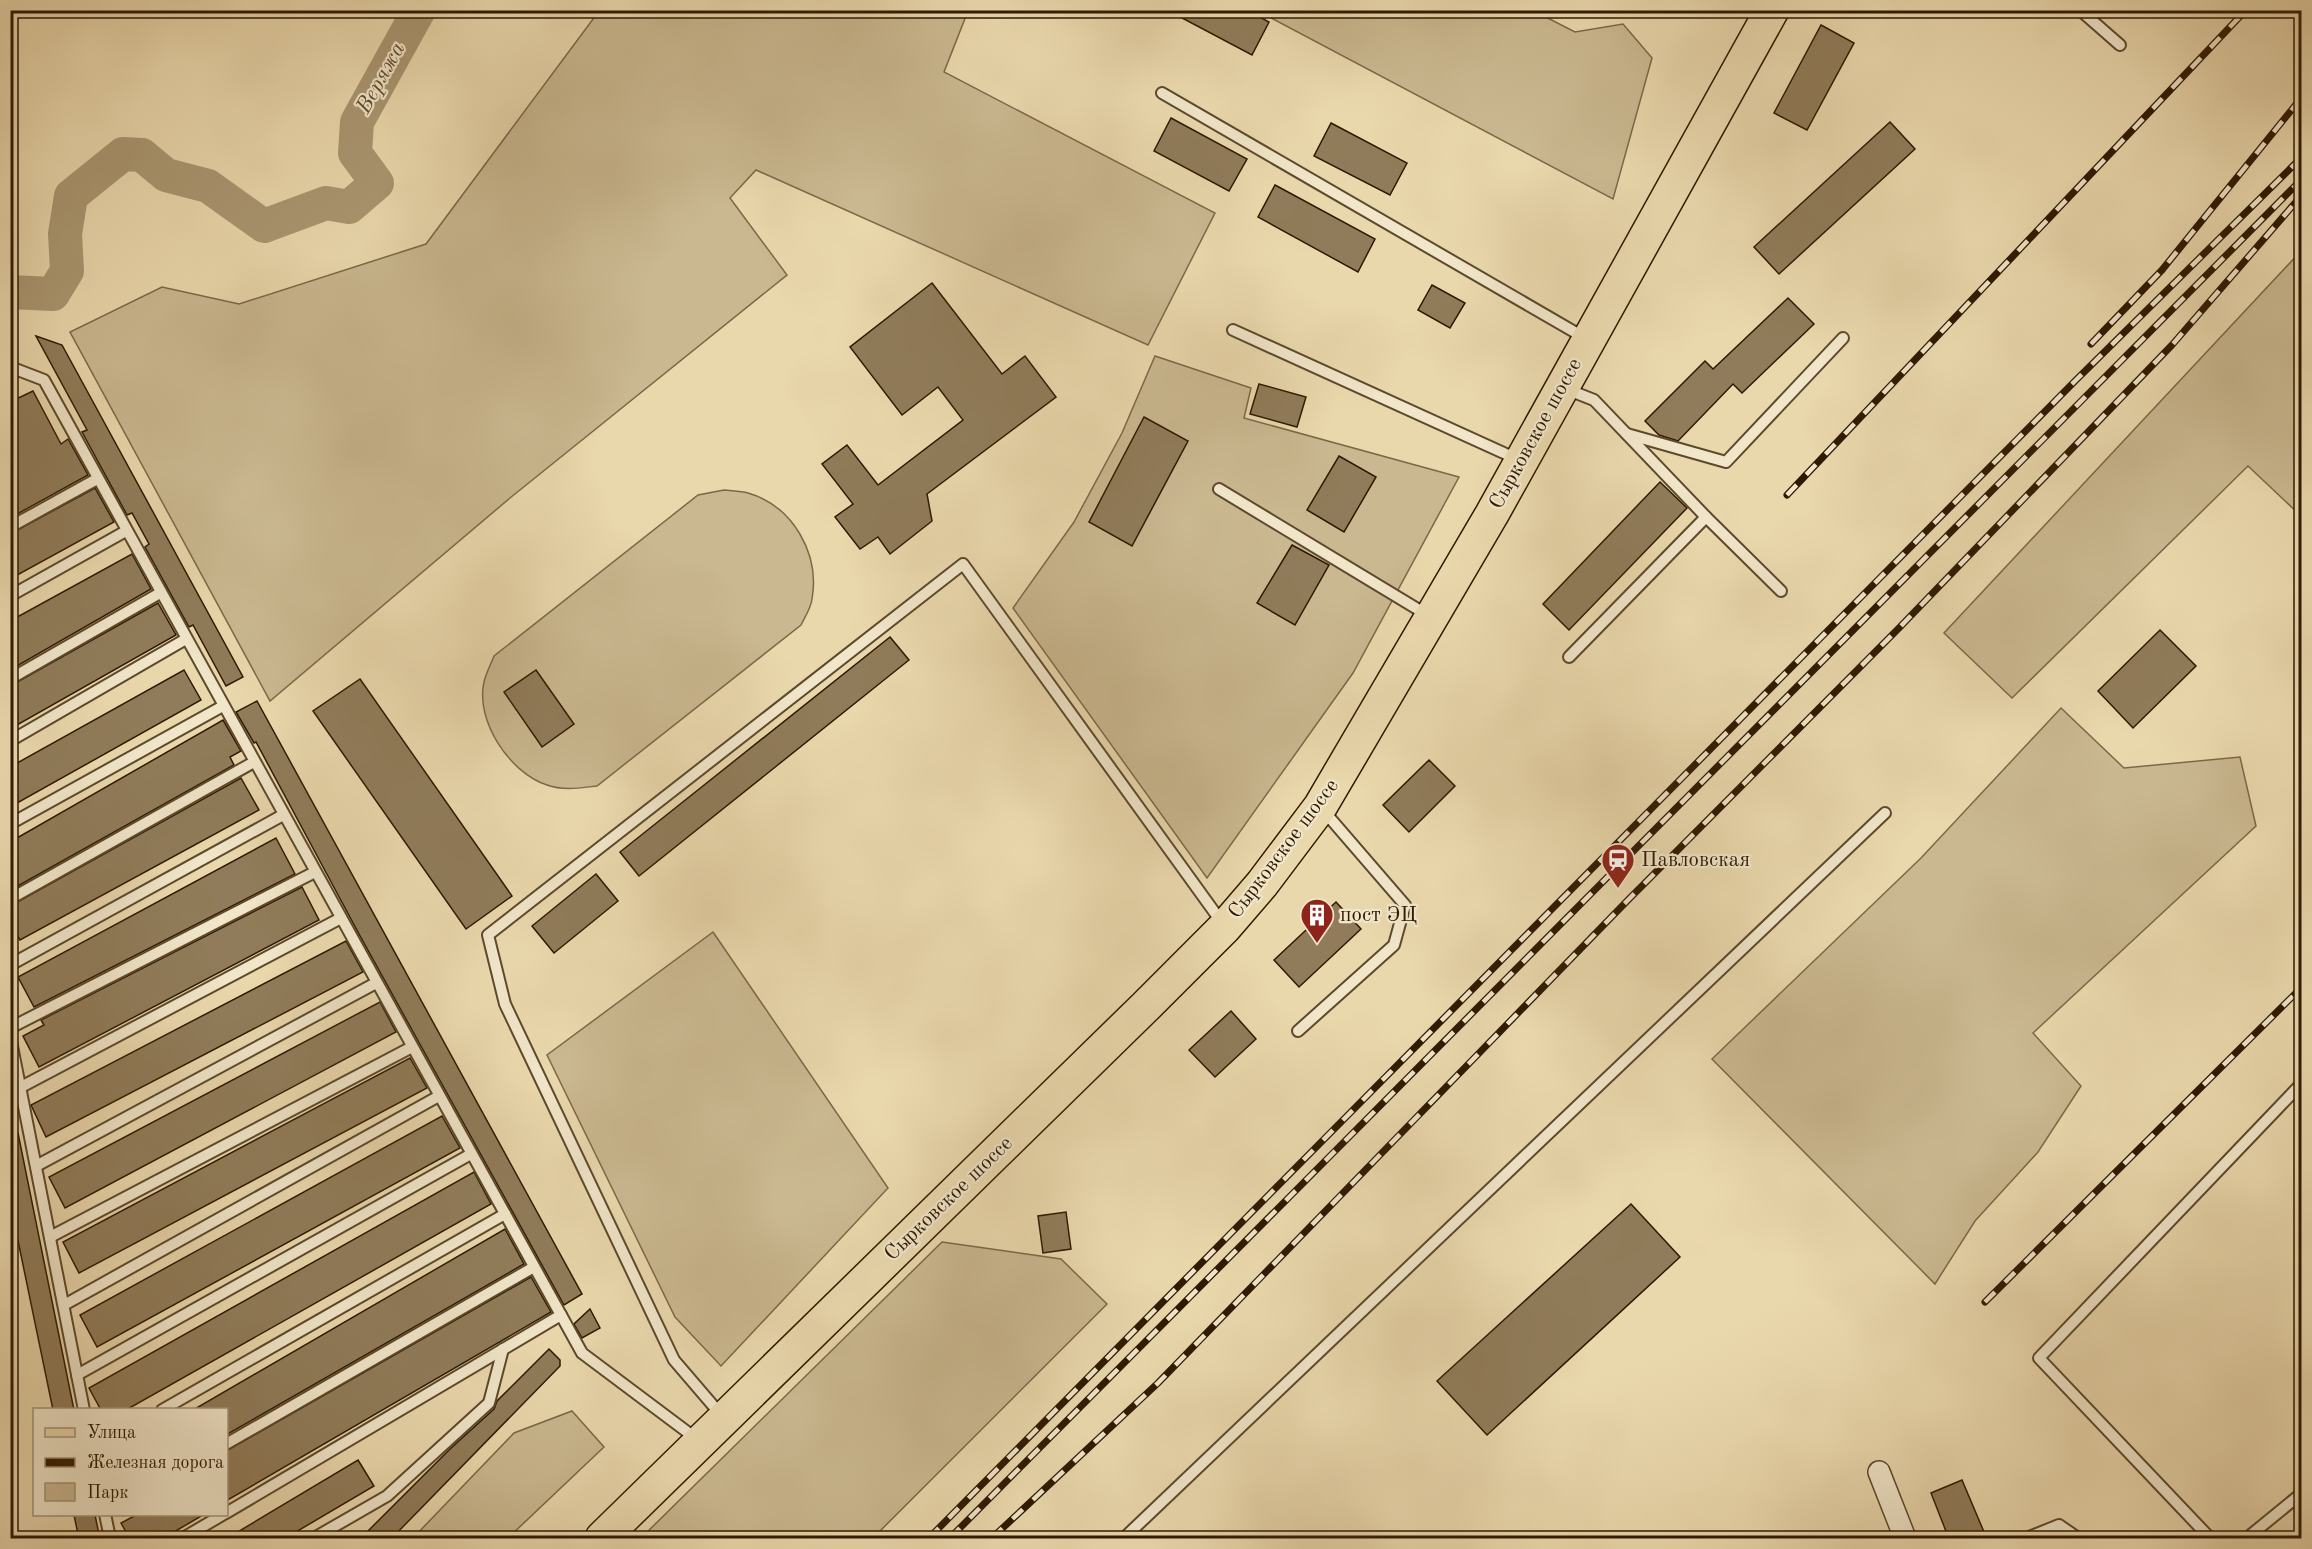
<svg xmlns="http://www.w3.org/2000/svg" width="2312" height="1549" viewBox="0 0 2312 1549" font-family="'Old Standard TT',serif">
	<rect width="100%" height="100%" fill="#ead8ad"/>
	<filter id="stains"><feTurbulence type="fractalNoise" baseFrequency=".00333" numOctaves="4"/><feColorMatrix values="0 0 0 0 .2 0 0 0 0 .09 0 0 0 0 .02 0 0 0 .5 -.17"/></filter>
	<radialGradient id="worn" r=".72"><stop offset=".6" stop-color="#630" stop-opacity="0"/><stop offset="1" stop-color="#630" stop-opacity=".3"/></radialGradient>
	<g fill="#cab890" stroke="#7c6848" stroke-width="1.5">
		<path d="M1532 10 1575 32 1623 24 1652 58 1613 199 1258 11Z"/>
		<path d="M599 11H968L944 72 1215 213 1148 345 756 170 730 198 787 275 510 498 270 701 70 332 162 287 239 304 426 244Z"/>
		<path d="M2301 251V516L2248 466 2012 698 1944 633Z"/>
		<path d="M1155 356 1251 388 1244 418 1459 477 1353 673 1207 878 1013 608 1074 522 1122 433Z"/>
		<path d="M724 490C732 491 740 491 748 493 793 506 820 554 812 599 811 608 805 617 801 625L597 786C580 788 563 791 547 785 510 773 475 721 484 682 486 673 491 664 494 656L698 495Z"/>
		<path d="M2061 708 2124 768 2240 757 2256 826 2033 1033 2081 1086 2038 1152 1975 1221 1935 1284 1712 1059 1921 858Z"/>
		<path d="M713 932 888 1188 721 1366 675 1317 547 1055Z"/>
		<path d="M942 1242 1061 1259 1107 1304 873 1538H641Z"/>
		<path d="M572 1411 604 1447 508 1538H413L514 1433Z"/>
	</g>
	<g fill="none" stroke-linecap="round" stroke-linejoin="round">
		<path stroke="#aa9772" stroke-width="34" d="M10 292 53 294 67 271 65 234 71 196 123 154 142 155 166 175 208 186 264 226 326 203 349 207 377 183 355 153 357 122 419 10"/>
	</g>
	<g fill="#907c5a" stroke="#2e1900" stroke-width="1.5">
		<path d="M1167 10H1247L1269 22 1252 55Z"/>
		<path d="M1821 25 1854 43 1807 130 1774 113Z"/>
		<path d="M1171 118 1247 159 1229 191 1154 151Z"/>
		<path d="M1890 122 1915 149 1779 274 1754 247Z"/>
		<path d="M1331 123 1407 163 1390 195 1314 156Z"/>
		<path d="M1275 185 1375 239 1358 272 1258 217Z"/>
		<path d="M932 283 1002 374 1025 356 1056 397 927 494 932 521 890 554 878 537 860 549 835 517 853 504 822 464 847 445 878 485 963 420 938 387 902 415 850 347Z"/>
		<path d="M1432 285 1465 303 1450 328 1418 310Z"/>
		<path d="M1788 298 1814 324 1742 393 1733 384 1678 441 1659 435 1645 421 1705 361 1713 369Z"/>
		<path d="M36 336 62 345 243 677 226 686 193 625 189 627 145 547 149 544 132 513 127 515 82 432 87 430Z"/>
		<path d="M1259 384 1306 397 1297 427 1250 414Z"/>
		<path d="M33 391 61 444 68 439 88 475 10 518V402Z"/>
		<path d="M1144 417 1188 441 1132 546 1089 522Z"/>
		<path d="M1339 456 1376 477 1344 532 1307 510Z"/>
		<path d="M1660 482 1687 508 1569 630 1543 604Z"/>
		<path d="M95 488 114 522 10 579V534Z"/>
		<path d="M1292 545 1329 565 1295 625 1257 603Z"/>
		<path d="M132 554 151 589 10 670V621Z"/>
		<path d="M158 603 176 635 10 729V686Z"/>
		<path d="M2160 630 2196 666 2133 728 2098 691Z"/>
		<path d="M890 637 909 660 639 876 620 852Z"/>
		<path d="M184 670 201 700 10 807V767Z"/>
		<path d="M536 670 574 724 542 747 504 692Z"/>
		<path d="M360 679 512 896 466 929 313 711Z"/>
		<path d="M257 701 582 1294 564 1305 359 934 256 742 254 743 236 712Z"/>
		<path d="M223 720 241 751 230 757 234 765 16 887 10 878V842Z"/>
		<path d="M1429 760 1455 786 1409 832 1383 805Z"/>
		<path d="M241 778 259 810 20 940 10 923V906Z"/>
		<path d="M276 838 295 874 34 1007 18 977Z"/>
		<path d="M596 874 618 901 554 953 532 926Z"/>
		<path d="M302 887 319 920 39 1067 23 1036 44 1025 41 1020Z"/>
		<path d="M1336 902 1361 929 1299 987 1274 960Z"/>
		<path d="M346 941 363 972 46 1137 31 1105Z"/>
		<path d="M380 1002 396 1032 65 1208 49 1177Z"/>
		<path d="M1231 1011 1256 1039 1215 1077 1189 1050Z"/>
		<path d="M410 1058 427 1088 79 1273 63 1242Z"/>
		<path d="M442 1116 460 1148 97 1347 80 1315Z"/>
		<path d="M18 1133 56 1321 74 1410H53L10 1202V1134Z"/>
		<path d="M474 1172 491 1204 126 1410H101L89 1388Z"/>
		<path d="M1631 1204 1680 1257 1487 1435 1437 1381Z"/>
		<path d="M1066 1212 1071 1249 1043 1253 1038 1216Z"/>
		<path d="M505 1229 524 1264 226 1435V1410H193Z"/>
		<path d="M531 1277 551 1312 226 1501V1451Z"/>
		<path d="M590 1309 600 1328 582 1338 574 1324Z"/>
		<path d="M549 1349 560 1360V1366L391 1539H360L450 1449 494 1409 497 1401Z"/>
		<path d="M358 1460 374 1486 284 1539H226Z"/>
		<path d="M1962 1480 1987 1539H1949L1931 1493Z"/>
		<path d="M74 1515H95L100 1539H79Z"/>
		<path d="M136 1515H203L162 1539H130L121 1523Z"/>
	</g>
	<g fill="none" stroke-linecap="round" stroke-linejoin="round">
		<defs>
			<g id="service">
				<path d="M2080 10 2120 45"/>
				<path d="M1162 93 1585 338"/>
				<path d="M1233 330 1517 459"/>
				<path d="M10 367 44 380 582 1353 698 1440"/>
				<path d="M1566 389 1594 400 1706 517 1781 591"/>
				<path d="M1627 434 1726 462 1843 338"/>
				<path d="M1219 489 1429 616"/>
				<path d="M10 527 97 479"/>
				<path d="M10 596 126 531"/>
				<path d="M1569 657 1706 517"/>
				<path d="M10 679 160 593"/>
				<path d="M10 741 186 639"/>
				<path d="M10 824 223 706"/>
				<path d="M10 899 254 762"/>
				<path d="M10 965 283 815"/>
				<path d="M10 1028 315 872"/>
				<path d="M1298 1031 1394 945 1405 905 1323 810"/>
				<path d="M10 1036 84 1410"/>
				<path d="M21 1087 341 918"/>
				<path d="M36 1166 376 983"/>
				<path d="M50 1237 412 1047"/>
				<path d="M64 1305 439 1096"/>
				<path d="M77 1375 471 1154"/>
				<path d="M162 1410 505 1214"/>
				<path d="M722 1416 674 1360 505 1004 488 935 963 564 1223 924"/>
				<path d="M226 1444 534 1267"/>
				<path d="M226 1513 561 1315"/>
				<path d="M105 1514 110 1538"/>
				<path d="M2029 1537 2059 1525 2078 1538"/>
				<path d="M183 1538 224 1514"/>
				<path d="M314 1538 387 1496 489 1403 503 1349"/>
				<path d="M1124 1538 1885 813"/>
				<path d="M2210 1538 2039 1358 2302 1083"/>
				<path d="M2247 1538 2302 1493"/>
			</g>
			<path id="minor" d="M1879 1472 1905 1538"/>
			<path id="primary" d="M602 1538 1145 1007 1225 927 1262 884 1320 807 1492 514 1772 10"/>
		</defs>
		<use href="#service" stroke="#5d492b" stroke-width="14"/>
		<use href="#minor" stroke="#5d492b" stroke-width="24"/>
		<use href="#primary" stroke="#2e1900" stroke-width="36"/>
		<use href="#service" stroke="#f1e6ca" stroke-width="10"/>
		<use href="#minor" stroke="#f1e6ca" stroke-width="21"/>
		<use href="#primary" stroke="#ead8ad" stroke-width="33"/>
		<defs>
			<g id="rail">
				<path d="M2091 344 2162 270 2302 97"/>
				<path d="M1787 495 2246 10"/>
				<path d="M1985 1302 2302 987"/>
				<path d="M929 1538 2076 380 2302 157"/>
				<path d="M950 1538 2302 179"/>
				<path d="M992 1538 1158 1383 1628 900 1900 627 2172 345 2302 195"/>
			</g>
		</defs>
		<use href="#rail" stroke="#2e1900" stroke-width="7"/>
		<use href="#rail" stroke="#f1e6ca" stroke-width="4.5" stroke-dasharray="14" stroke-linecap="butt"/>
	</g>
	<defs>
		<symbol id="station-pin" viewBox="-11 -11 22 30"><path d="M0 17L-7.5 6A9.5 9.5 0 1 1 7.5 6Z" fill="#8f2418" stroke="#f1e6ca"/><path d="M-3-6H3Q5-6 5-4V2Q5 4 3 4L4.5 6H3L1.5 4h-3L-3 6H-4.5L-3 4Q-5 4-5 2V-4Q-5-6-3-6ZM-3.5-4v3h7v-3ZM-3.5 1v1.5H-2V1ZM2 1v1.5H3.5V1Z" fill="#fff"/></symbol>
		<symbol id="building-pin" viewBox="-11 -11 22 30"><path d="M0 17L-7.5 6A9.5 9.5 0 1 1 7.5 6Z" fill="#8f2418" stroke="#f1e6ca"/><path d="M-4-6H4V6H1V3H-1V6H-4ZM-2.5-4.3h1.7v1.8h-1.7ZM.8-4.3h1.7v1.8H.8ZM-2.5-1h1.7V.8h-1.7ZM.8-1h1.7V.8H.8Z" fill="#fff"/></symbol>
	</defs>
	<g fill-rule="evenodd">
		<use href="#station-pin" x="1599" y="841" width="38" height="52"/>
		<use href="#building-pin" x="1298" y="896" width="38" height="52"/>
	</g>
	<g text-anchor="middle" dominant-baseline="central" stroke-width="4.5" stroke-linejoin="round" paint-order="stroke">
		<g font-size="21" fill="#2e1900" stroke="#f1e6ca">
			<text transform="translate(1536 434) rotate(-61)">Сырковское шоссе</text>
			<text transform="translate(1284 849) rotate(-53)">Сырковское шоссе</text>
			<text transform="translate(949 1199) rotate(-44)">Сырковское шоссе</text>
		</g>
		<g font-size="21" fill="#2e1900" stroke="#f1e6ca" text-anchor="start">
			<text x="1641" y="860">Павловская</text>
			<text x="1340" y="915">пост ЭЦ</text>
		</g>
		<g font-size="22" font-style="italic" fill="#604b2e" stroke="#f1e6ca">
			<text transform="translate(381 78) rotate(-61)">Веряжа</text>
		</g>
	</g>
	<rect width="2312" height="1549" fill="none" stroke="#ead8ad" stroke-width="36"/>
	<rect x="12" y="12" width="2288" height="1525" fill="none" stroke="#2e1900" stroke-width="3"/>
	<rect x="18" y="18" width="2276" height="1513" fill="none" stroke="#2e1900" stroke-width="1.5"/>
	<rect x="33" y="1408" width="195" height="108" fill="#f1e6ca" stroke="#a39479" stroke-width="1.5"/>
	<rect x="45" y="1428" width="30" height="9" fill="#ead8ad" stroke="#a39479" stroke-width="1.5"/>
	<text x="87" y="1438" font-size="18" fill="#2e1900">Улица</text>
	<rect x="45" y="1458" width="30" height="9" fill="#2e1900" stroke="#a39479" stroke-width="1.5"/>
	<text x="87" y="1468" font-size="18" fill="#2e1900">Железная дорога</text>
	<rect x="45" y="1483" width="30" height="18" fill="#cab890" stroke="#a39479" stroke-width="1.5"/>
	<text x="87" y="1498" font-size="18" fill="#2e1900">Парк</text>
	<rect width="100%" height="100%" filter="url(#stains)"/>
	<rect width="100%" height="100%" fill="url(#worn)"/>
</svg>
